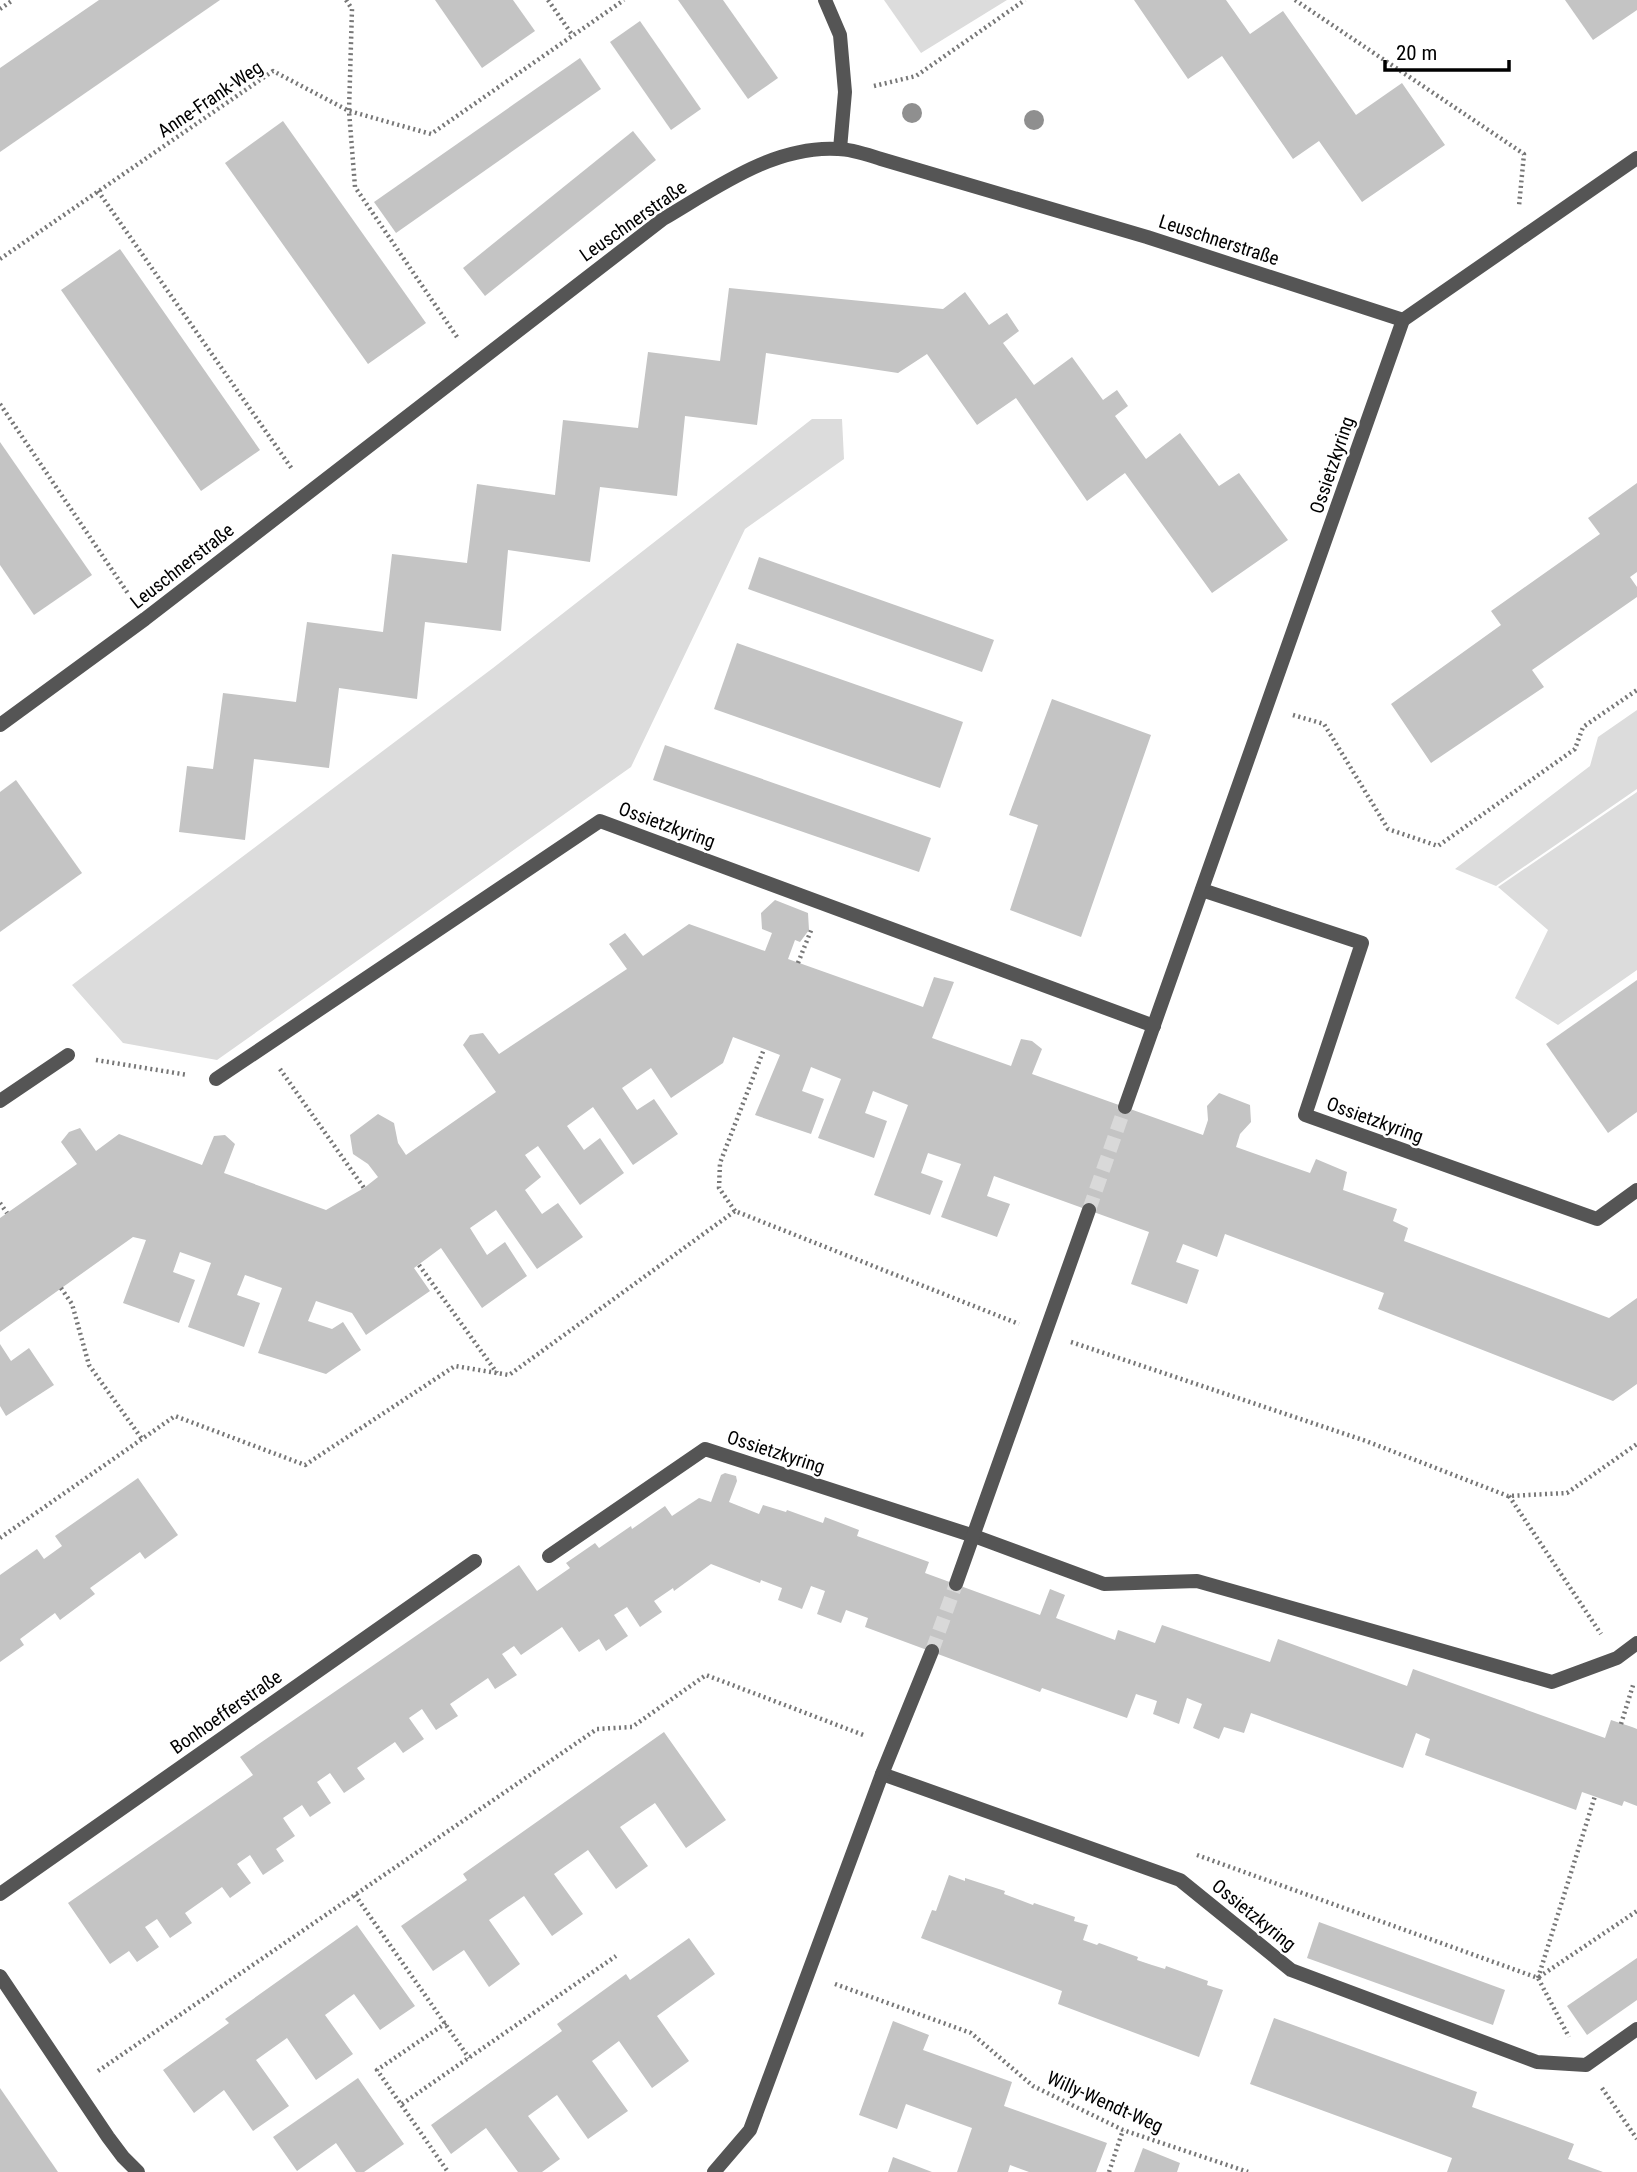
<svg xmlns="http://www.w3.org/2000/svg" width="1637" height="2172" viewBox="0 0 1637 2172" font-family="'Roboto Condensed',sans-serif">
	<rect width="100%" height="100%" fill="#fff"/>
	<g fill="#dcdcdc">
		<path d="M884 0H1007L921 53Z"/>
		<path d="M812 419H842L844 459 745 529 631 767 217 1060 123 1043 72 985 493 668Z"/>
		<path d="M1637 710V789L1496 886 1455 869 1590 766 1598 737Z"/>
		<path d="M1637 792V970L1558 1025 1515 998 1548 930 1498 887Z"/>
	</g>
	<g fill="#c4c4c4">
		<path d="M99 0H220L0 152V68Z"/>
		<path d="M435 0H513L535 31 482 68Z"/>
		<path d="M678 0H723L778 78 748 99Z"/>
		<path d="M1134 0H1226L1250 34 1283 11 1356 115 1402 83 1445 145 1362 202 1319 141 1293 159 1222 56 1188 79Z"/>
		<path d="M1565 0H1637V10L1593 40Z"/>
		<path d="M640 21 701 109 671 130 610 42Z"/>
		<path d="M580 58 601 89 396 233 374 202Z"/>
		<path d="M283 121 426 323 368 364 225 163Z"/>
		<path d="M633 131 656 160 485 296 463 268Z"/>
		<path d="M120 249 260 450 201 491 61 290Z"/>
		<path d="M729 288 943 309 965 292 989 325 1007 313 1019 331 1003 343 1034 385 1072 357 1103 400 1117 390 1128 406 1115 416 1146 459 1180 433 1219 486 1239 473 1288 540 1212 593 1125 473 1087 501 1016 398 977 425 927 354 898 373 766 353 757 425 685 416 677 496 600 487 590 562 508 550 501 631 425 622 417 699 339 688 329 768 254 759 245 840 179 832 187 766 213 769 223 693 296 702 307 622 383 632 392 554 467 563 477 484 555 495 563 420 638 428 648 352 720 361Z"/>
		<path d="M0 442 92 575 34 615 0 565Z"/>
		<path d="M1637 483V572L1630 577 1637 587V597L1532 670 1544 687 1431 763 1391 704 1501 625 1491 611 1600 534 1588 518Z"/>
		<path d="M759 557 994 640 982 672 748 589Z"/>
		<path d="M737 643 963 722 940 788 714 709Z"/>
		<path d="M1052 699 1151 735 1081 937 1010 910 1038 825 1009 815Z"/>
		<path d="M665 745 931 838 919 872 653 780Z"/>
		<path d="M16 780 82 873 0 932V792Z"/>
		<path d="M775 900 808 913 809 930 800 942 795 940 788 959 923 1007 934 977 954 982 932 1038 1011 1066 1021 1039 1032 1041 1042 1049 1032 1074 1203 1135 1208 1120 1207 1106 1219 1093 1250 1105 1251 1122 1240 1134 1236 1147 1310 1173 1316 1159 1347 1172 1343 1190 1397 1209 1393 1221 1408 1228 1404 1241 1609 1318 1637 1298V1384L1613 1401 1378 1309 1384 1293 1225 1234 1217 1257 1183 1244 1176 1262 1199 1270 1187 1304 1131 1284 1149 1232 994 1176 987 1196 1010 1204 997 1237 941 1217 961 1164 928 1153 921 1173 943 1181 930 1215 874 1195 908 1105 873 1091 865 1113 887 1121 874 1158 818 1138 841 1079 811 1067 802 1091 824 1099 811 1134 755 1115 780 1055 733 1037 723 1063 671 1098 651 1068 622 1088 637 1110 654 1099 678 1134 633 1165 593 1107 567 1126 584 1150 600 1138 624 1173 580 1205 538 1146 525 1155 541 1177 525 1190 542 1214 558 1203 583 1237 537 1269 496 1210 470 1228 487 1255 505 1242 527 1276 482 1308 441 1248 414 1268 430 1291 366 1335 352 1313 316 1301 308 1321 332 1329 343 1322 361 1350 326 1374 258 1353 282 1288 245 1275 237 1295 260 1303 244 1347 188 1327 211 1263 180 1252 173 1272 195 1280 179 1323 123 1303 146 1240 133 1237 0 1332V1218L77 1164 61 1142 69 1132 80 1128 96 1151 119 1134 202 1165 214 1136 225 1135 235 1144 224 1173 326 1210 364 1188 378 1177 368 1164 353 1154 350 1135 378 1114 394 1123 398 1143 406 1155 496 1092 463 1045 470 1035 483 1033 499 1054 627 969 609 944 625 933 643 956 689 924 765 951 772 933 762 929 761 913Z"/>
		<path d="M1637 980V1112L1608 1133 1546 1044Z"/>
		<path d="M0 1344 11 1361 29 1348 54 1385 6 1416 0 1406Z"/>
		<path d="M725 1473 736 1476 737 1481 729 1502 759 1514 763 1505 786 1512 787 1510 823 1523 825 1517 859 1530 857 1536 929 1562 925 1573 1040 1615 1050 1589 1065 1595 1056 1618 1115 1640 1118 1630 1155 1643 1162 1625 1270 1662 1278 1639 1407 1686 1413 1669 1605 1738 1611 1720 1632 1727 1637 1729V1806L1624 1801 1622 1806 1582 1792 1576 1810 1425 1755 1430 1739 1416 1733 1403 1768 1251 1713 1244 1733 1224 1727 1219 1739 1193 1728 1202 1704 1187 1698 1179 1724 1153 1714 1157 1701 1136 1694 1127 1718 1042 1688 1040 1692 865 1627 868 1618 846 1610 841 1623 817 1614 825 1591 811 1586 802 1609 778 1600 782 1588 761 1580 760 1583 711 1564 674 1591 673 1588 654 1601 662 1612 640 1627 627 1607 614 1615 628 1636 606 1651 599 1639 579 1652 562 1627 521 1655 514 1646 502 1654 517 1675 495 1689 488 1678 450 1704 458 1716 436 1730 422 1709 409 1718 424 1739 403 1753 395 1742 357 1768 365 1779 344 1793 330 1773 317 1782 331 1803 310 1817 302 1805 283 1818 295 1836 276 1849 284 1861 263 1875 250 1855 237 1864 251 1883 230 1898 222 1887 185 1913 192 1923 170 1938 157 1919 145 1927 159 1947 137 1962 129 1951 110 1964 68 1903 253 1775 240 1757 519 1565 537 1591 570 1568 566 1563 595 1543 599 1548 631 1526 632 1529 665 1506 672 1516 699 1498 711 1502 721 1475Z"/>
		<path d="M138 1478 178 1535 145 1559 140 1552 90 1588 95 1594 60 1620 55 1613 20 1639 24 1645 0 1662V1575L37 1549 44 1559 62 1546 55 1536Z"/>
		<path d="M664 1732 726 1820 686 1848 655 1803 620 1827 648 1866 616 1889 588 1850 554 1874 583 1914 552 1936 524 1896 489 1920 520 1964 489 1987 464 1950 433 1971 401 1926 467 1880 463 1874Z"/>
		<path d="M949 1875 965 1881V1878L1005 1891 1004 1894 1033 1905 1034 1903 1075 1917 1074 1921 1088 1925 1083 1940 1097 1945 1099 1943 1138 1957 1137 1960 1152 1965 1165 1969 1166 1966 1208 1981 1207 1985 1223 1990 1199 2057 1058 2004 1062 1991 921 1938 932 1910 936 1911Z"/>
		<path d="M1319 1922 1505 1990 1493 2025 1307 1958Z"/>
		<path d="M357 1925 415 2006 380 2030 354 1994 325 2015 353 2054 316 2080 287 2038 256 2060 289 2106 253 2131 224 2090 194 2113 163 2070 229 2023 225 2019Z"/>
		<path d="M689 1938 715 1974 657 2016 689 2061 652 2088 619 2041 592 2061 628 2111 588 2139 557 2095 528 2116 560 2159 542 2172H518L486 2128 451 2154 431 2125 562 2031 557 2024 626 1974 630 1980Z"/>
		<path d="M1637 1958V2000L1587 2035 1567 2006Z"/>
		<path d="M1274 2018 1477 2092 1472 2107 1574 2144 1568 2159 1603 2172H1447L1452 2158 1250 2084Z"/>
		<path d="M893 2021 929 2035 923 2050 1012 2082 1004 2106 1107 2143 1096 2172H1029L1010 2165 1008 2172H957L972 2128 906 2104 897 2129 859 2115Z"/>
		<path d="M358 2078 404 2144 364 2172H356L336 2143 297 2171 273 2137Z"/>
		<path d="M0 2088 58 2172H0Z"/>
		<path d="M1143 2148 1180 2163 1177 2172H1134Z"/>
		<path d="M893 2157 932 2172H888Z"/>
	</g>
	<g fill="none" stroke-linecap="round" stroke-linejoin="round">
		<g stroke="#d9d9d9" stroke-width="14" stroke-dasharray="14 7" stroke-linecap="butt">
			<path d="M1089 1210 1125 1107"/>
			<path d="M932 1651 956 1584"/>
		</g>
		<g stroke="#777" stroke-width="4.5" stroke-dasharray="2 3.5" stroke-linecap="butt">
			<path d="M346 0 352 9 349 111 355 187 459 340"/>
			<path d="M548 0 573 36"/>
			<path d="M1295 0 1524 154 1519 206"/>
			<path d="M0 9 13 0"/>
			<path d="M874 86 916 76 1025 0"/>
			<path d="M98 191 292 469"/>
			<path d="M0 259 273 71 349 111 431 134 624 0"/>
			<path d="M0 404 129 595"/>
			<path d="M1293 715 1324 724 1388 829 1438 846 1575 749 1583 727 1637 690"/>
			<path d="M798 963 812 928"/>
			<path d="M96 1060 188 1075"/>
			<path d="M280 1069 364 1188"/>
			<path d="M0 1203 7 1213"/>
			<path d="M735 1211 719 1188 720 1163 764 1049"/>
			<path d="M419 1265 497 1373"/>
			<path d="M61 1288 72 1304 89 1365 142 1439"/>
			<path d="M1071 1342 1366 1441 1508 1496 1567 1493 1637 1444"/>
			<path d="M1509 1496 1601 1634"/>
			<path d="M0 1538 175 1416 305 1465 455 1366 509 1375 735 1211 1019 1324"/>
			<path d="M1621 1724 1634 1682"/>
			<path d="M1197 1855 1538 1978 1569 2037"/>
			<path d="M355 1895 469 2058"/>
			<path d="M1539 1977 1637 1911"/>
			<path d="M1538 1978 1595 1796"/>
			<path d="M835 1984 971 2033 1033 2086 1123 2130 1248 2172"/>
			<path d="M446 2023 377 2070 448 2172"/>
			<path d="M98 2071 597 1729 632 1727 706 1675 866 1736"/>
			<path d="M1602 2088 1637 2139"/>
			<path d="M402 2104 616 1956"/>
			<path d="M1109 2172 1123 2130"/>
		</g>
		<g stroke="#555" stroke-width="14">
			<path d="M1202 890 1362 943 1305 1115 1597 1219 1637 1190"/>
			<path d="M216 1079 600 821 1154 1026"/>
			<path d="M0 1101 68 1055"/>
			<path d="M549 1556 705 1449 974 1536 1104 1584 1197 1581 1552 1682 1617 1658 1637 1643"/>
			<path d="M882 1774 1180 1880 1291 1970 1537 2062 1586 2065 1637 2029"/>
			<path d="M0 1894 475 1561"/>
		</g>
		<g stroke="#555" stroke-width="14">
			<path d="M825 0 840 35 845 92 840 149"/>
			<path d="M0 725 145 619 663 219C716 188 774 145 838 149 852 149 868 155 881 159L1147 237 1403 320"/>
			<path d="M1125 1107 1403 320 1637 158"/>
			<path d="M956 1584 1089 1210"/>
			<path d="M0 1976 108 2137 123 2157 138 2172"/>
			<path d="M714 2172 750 2130 882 1774 932 1651"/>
		</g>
	</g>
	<g fill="#8f8f8f">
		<circle cx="912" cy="113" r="10"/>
		<circle cx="1034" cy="120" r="10"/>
	</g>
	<g text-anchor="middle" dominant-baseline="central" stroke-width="5" stroke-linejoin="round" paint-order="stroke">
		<g font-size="19" fill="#000" stroke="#fff">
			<text transform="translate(210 99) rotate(-34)">Anne-Frank-Weg</text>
			<text transform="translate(633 221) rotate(-35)">Leuschnerstraße</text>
			<text transform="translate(1219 240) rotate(18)">Leuschnerstraße</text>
			<text transform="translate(1332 465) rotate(-71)">Ossietzkyring</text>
			<text transform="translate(182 566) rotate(-38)">Leuschnerstraße</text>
			<text transform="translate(667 825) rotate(20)">Ossietzkyring</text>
			<text transform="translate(1375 1120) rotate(20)">Ossietzkyring</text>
			<text transform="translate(776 1452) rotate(18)">Ossietzkyring</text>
			<text transform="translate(226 1712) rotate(-35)">Bonhoefferstraße</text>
			<text transform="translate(1254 1915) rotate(39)">Ossietzkyring</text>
			<text transform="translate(1105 2102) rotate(24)">Willy-Wendt-Weg</text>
		</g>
	</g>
	<path d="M1385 60v10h124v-10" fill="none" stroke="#000000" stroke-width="3.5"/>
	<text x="1396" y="60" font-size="21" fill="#000000" stroke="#ffffff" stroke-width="5" paint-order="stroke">20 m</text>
</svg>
